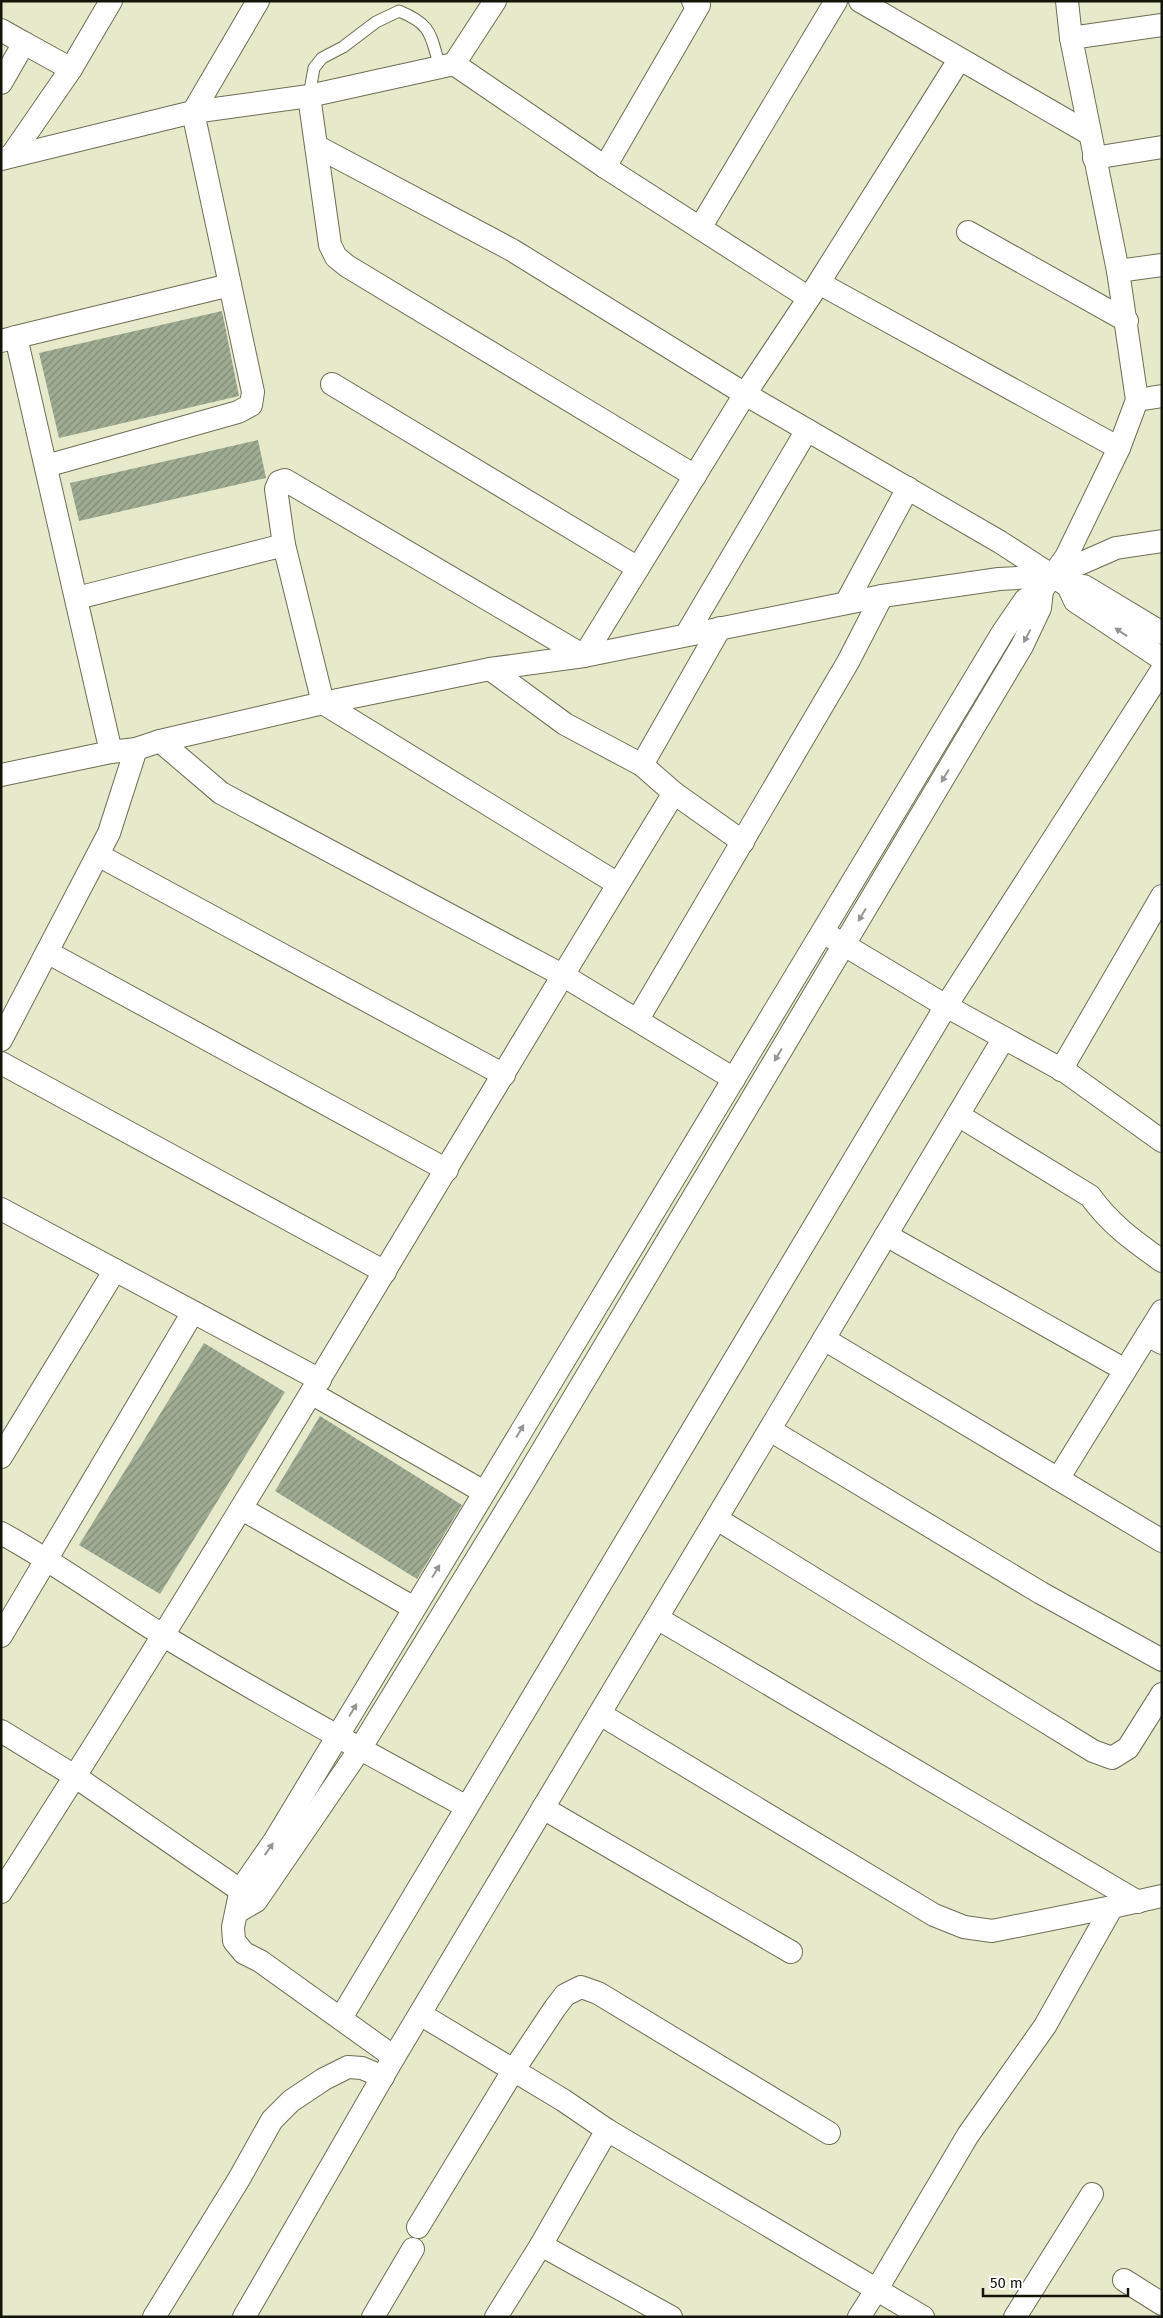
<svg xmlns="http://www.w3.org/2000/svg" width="1163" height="2318" viewBox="0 0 1163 2318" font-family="'Fira Sans',sans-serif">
	<defs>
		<pattern id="building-hatch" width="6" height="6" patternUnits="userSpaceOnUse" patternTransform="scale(1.25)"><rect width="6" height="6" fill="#9fac93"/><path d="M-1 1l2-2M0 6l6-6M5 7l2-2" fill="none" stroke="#808b76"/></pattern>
	</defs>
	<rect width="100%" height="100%" fill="#e7e9cb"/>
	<g fill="url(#building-hatch)">
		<path d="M222 311 239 396 59 438 39 353Z"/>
		<path d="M258 440 266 478 79 521 70 483Z"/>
		<path d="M204 1343 285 1392 160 1594 79 1545Z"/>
		<path d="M320 1416 462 1505 417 1579 275 1491Z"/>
	</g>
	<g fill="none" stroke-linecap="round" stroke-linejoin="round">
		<defs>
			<path id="lane" d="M309 96 314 68 322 58 343 47 376 22 399 11C433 25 430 35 440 67"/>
			<g id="street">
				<path d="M860 1 1090 134"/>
				<path d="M1 30 24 43 1 83"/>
				<path d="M1071 38 1162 25"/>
				<path d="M24 43 71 69"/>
				<path d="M454 64 605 167 699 5 693 1"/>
				<path d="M309 96 330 245 336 257 347 266 695 476"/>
				<path d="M318 147 512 250 745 394 1000 542 1068 586 1075 601 1162 659"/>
				<path d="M11 156 71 69 111 1"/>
				<path d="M1094 158 1162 147"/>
				<path d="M1 159 193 112 309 96 454 64 495 1"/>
				<path d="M700 228 836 1"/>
				<path d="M968 232 1127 321"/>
				<path d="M1118 271 1162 265"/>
				<path d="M819 283 1119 448"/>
				<path d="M811 295 959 60"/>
				<path d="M16 337 230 285"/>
				<path d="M1 341 16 337 111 752 1 775"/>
				<path d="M332 384 638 568"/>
				<path d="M1137 400 1162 396"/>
				<path d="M46 466 238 412 251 405 253 392 193 112 258 1"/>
				<path d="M284 545 276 489 279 482 285 480 584 656 745 394 809 298 605 167"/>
				<path d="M1068 586H1084L1162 633"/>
				<path d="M77 598 284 545 323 703 618 884"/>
				<path d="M846 603 908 488"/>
				<path d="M686 635 807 430"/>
				<path d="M490 669 565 724 642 765"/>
				<path d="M160 741 221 793 564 976 734 1079"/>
				<path d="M111 752 136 749 160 741 323 703 490 669 584 656 882 596 999 579 1052 576 1116 548 1162 541"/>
				<path d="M674 793 743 842"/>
				<path d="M98 855 504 1075"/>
				<path d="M831 937 946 1006 1066 1072 1162 1141"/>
				<path d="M47 952 447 1170"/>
				<path d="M638 1019 848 662 882 596"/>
				<path d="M1 1040 109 833 136 749"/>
				<path d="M1 1063 385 1272"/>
				<path d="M1061 1070 1162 896"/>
				<path d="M958 1115 1090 1196C1111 1225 1134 1241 1162 1261"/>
				<path d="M1 1209 320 1380"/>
				<path d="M886 1235 1125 1370"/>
				<path d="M1147 1335 1162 1311"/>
				<path d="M824 1339 1162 1541"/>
				<path d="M311 1393 484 1492"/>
				<path d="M770 1430 1041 1593 1162 1660"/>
				<path d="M1 1457 115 1270"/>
				<path d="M1058 1479 1147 1335 1162 1343"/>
				<path d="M242 1509 414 1608"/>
				<path d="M717 1519 1093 1751 1112 1758 1128 1748 1162 1694"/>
				<path d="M1 1533C58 1564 109 1602 164 1636 263 1696 365 1752 467 1807"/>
				<path d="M657 1618 1138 1902"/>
				<path d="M1 1636 193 1312"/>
				<path d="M600 1714 934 1915 964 1927 992 1931 1112 1907"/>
				<path d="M1 1731 76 1777 253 1899"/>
				<path d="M543 1808 791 1952"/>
				<path d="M1 1892C234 1531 449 1159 674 793L642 765 720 628"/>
				<path d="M237 1912 256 1901 360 1749 523 1483 1022 646 1040 608 1042 590"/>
				<path d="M420 2014 563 2100 607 2130 923 2317"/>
				<path d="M341 2018 946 1006 1162 670"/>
				<path d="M394 2057 1004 1038"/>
				<path d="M418 2227 513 2071 555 2008 565 1995 581 1987 598 1993 829 2133"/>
				<path d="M541 2245 671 2317"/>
				<path d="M1124 2280 1162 2304"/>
				<path d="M154 2317 239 2179 272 2120 291 2101 324 2079 348 2067 362 2068 383 2077"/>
				<path d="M244 2317 394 2057 260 1961 244 1953 234 1941 233 1927 241 1889 275 1840 1003 632 1025 600 1042 590 1066 557 1119 448 1137 400 1118 271 1071 38 1067 1"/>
				<path d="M373 2317 413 2249"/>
				<path d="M496 2317 541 2245 607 2130"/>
				<path d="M859 2317 877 2289 968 2135 1045 2026 1112 1907 1162 1896"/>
				<path d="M1015 2317 1092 2194"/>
			</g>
		</defs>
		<use href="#lane" stroke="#6d6e54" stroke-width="13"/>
		<use href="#street" stroke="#6d6e54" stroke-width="24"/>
		<use href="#lane" stroke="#fff" stroke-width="11"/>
		<use href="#street" stroke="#fff" stroke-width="22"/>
	</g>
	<defs><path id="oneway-solid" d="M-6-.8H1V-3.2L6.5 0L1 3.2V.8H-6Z" transform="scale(1.25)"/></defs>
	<g fill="#959691">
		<use href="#oneway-solid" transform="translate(1121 632) rotate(-146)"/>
		<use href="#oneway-solid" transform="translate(1027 636) rotate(118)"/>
		<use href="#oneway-solid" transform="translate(945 776) rotate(121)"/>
		<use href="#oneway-solid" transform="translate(862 915) rotate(121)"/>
		<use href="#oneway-solid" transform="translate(778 1055) rotate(121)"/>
		<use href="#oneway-solid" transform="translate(520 1431) rotate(-59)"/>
		<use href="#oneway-solid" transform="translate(436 1571) rotate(-59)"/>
		<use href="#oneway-solid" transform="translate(353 1710) rotate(-59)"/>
		<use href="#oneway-solid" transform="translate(269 1849) rotate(-55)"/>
	</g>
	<rect width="1163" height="2318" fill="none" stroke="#14150a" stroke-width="5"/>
	<path d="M983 2288v8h145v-8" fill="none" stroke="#14150a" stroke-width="2.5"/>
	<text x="990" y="2288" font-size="15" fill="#14150a" stroke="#ffffff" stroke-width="4" paint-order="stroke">50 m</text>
</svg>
